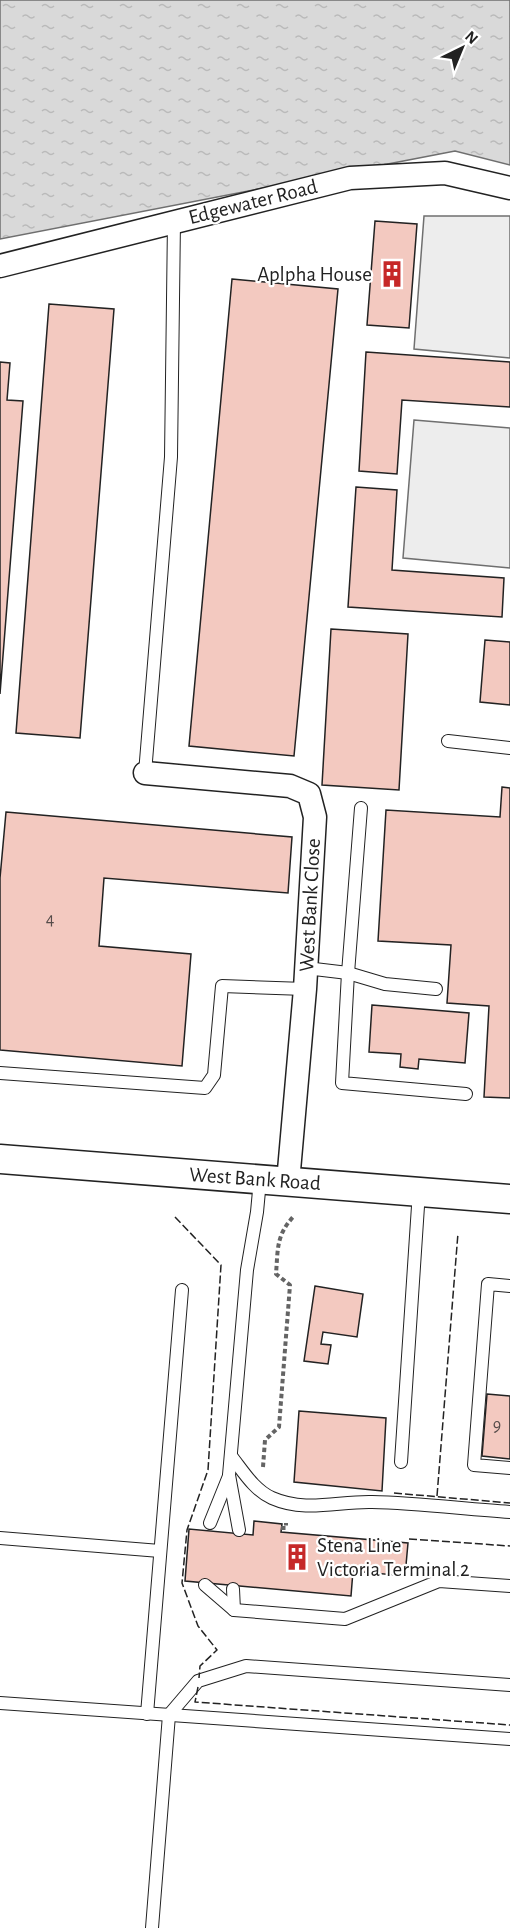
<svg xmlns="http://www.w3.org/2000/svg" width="510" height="1928" viewBox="0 0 510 1928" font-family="'Alegreya Sans',sans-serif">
	<defs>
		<pattern id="water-ripples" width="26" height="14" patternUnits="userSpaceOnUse" patternTransform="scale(1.5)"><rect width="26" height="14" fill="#d9d9d9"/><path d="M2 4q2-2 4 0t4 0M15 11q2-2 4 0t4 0" fill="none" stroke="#bababa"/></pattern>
	</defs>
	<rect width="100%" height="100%" fill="#fff"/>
	<g fill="#ededed" stroke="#6f6f6f" stroke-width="1.5">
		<path d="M424 216H510V358L414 349Z"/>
		<path d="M414 420 510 428V568L403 558Z"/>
	</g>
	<path fill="url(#water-ripples)" stroke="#6f6f6f" stroke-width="1.5" d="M0 0H510V165L455 151 0 239Z"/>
	<g fill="#f3c9c0" stroke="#222" stroke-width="1.5">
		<path d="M375 221 417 224 409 328 367 325Z"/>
		<path d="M232 279 338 289 294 756 189 746Z"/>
		<path d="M49 304 114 309 80 738 16 733Z"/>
		<path d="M366 352 510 362V407L402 400 397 474 359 471Z"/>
		<path d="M0 362 10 363 7 400 23 401 0 694Z"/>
		<path d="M356 487 397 490 392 570 504 578 502 617 348 607Z"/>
		<path d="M331 629 408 634 399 790 322 785Z"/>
		<path d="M485 640 510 642V705L480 702Z"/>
		<path d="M502 787 510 788V1098L484 1097 489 1006 447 1003 451 945 378 941 386 810 500 817Z"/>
		<path d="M6 812 292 837 288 893 104 878 99 946 191 954 182 1066 0 1050V878Z"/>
		<path d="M372 1005 469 1013 465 1063 419 1059 418 1069 400 1067 401 1054 369 1052Z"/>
		<path d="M315 1286 363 1294 357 1337 323 1332 321 1344 331 1345 328 1364 304 1361Z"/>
		<path d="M487 1394 510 1396V1459L482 1456Z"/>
		<path d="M299 1411 386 1418 382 1491 294 1482Z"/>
		<path d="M254 1521 282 1524 281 1532 408 1543 405 1576 353 1571 351 1596 185 1581 189 1529 253 1535Z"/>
	</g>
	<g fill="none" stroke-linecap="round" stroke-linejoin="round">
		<defs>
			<g id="service">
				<path d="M448 741 510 748"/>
				<path d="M145 773 171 457 174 221"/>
				<path d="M361 808 348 973 342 1083 466 1094"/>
				<path d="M306 968 348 973 385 984 436 989"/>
				<path d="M0 1073 205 1088 214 1075 222 986 305 989"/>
				<path d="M510 1286 488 1284 474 1465 510 1468"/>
				<path d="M231 1456C243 1471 254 1490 272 1498 306 1513 338 1501 372 1502 418 1503 464 1509 510 1512"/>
				<path d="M401 1462 419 1191"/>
				<path d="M210 1523 229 1476"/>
				<path d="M239 1530 229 1475 247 1270 257 1212 260 1180"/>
				<path d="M0 1538 160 1551"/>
				<path d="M205 1585 234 1610 345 1619 439 1581 510 1586"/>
				<path d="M233 1589 234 1610"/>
				<path d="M0 1703 510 1739"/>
				<path d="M147 1714 182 1290"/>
				<path d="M152 1928 169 1715 198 1681 246 1666 510 1685"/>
			</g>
			<g id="minor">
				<path d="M0 266 350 178 445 173 510 188"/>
				<path d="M145 773 290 786 309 794 315 817 305 989 288 1182"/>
			</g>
			<path id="tertiary" d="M0 1159 510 1199"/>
		</defs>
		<use href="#service" stroke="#222" stroke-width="14"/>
		<use href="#minor" stroke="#222" stroke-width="25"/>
		<use href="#tertiary" stroke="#222" stroke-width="31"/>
		<g stroke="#646464" stroke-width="4" stroke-dasharray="4.5 3" stroke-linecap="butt">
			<path d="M263 1467 265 1440 279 1427 290 1285 276 1274C278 1249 276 1235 294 1216"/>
			<path d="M281 1528H286V1523"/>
		</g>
		<use href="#service" stroke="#fff" stroke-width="12"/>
		<use href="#minor" stroke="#fff" stroke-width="22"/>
		<use href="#tertiary" stroke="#fff" stroke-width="28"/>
		<g stroke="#222" stroke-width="1.5" stroke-dasharray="8 3" stroke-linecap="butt">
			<path d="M175 1217 221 1265 208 1470 187 1530 182 1583 198 1626 217 1650 200 1666 199 1678"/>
			<path d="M394 1493 510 1503"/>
			<path d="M437 1496 458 1233"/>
			<path d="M409 1539 510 1546"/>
			<path d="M198 1687 195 1702 510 1725"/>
		</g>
	</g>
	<defs>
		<symbol id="building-bare" viewBox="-9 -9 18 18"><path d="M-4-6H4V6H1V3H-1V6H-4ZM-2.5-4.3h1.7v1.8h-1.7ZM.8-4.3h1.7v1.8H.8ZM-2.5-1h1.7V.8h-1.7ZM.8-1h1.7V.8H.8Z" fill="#c62828" stroke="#fff" stroke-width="2.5" paint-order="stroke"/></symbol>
	</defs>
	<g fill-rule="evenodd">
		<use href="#building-bare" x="373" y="255" width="38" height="38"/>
		<use href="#building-bare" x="278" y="1538" width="38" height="38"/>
	</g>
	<g text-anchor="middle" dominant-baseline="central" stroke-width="4.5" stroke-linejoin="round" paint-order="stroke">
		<g font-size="18" fill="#564c4a">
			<text x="50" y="920">4</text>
			<text x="497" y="1426">9</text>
		</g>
		<g font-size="21" fill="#222" stroke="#fff">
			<text transform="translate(253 202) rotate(-14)">Edgewater Road</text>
			<text transform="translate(310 905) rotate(-87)">West Bank Close</text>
			<text transform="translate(255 1179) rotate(4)">West Bank Road</text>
		</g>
		<g font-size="21" fill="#222" stroke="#fff" text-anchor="end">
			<text x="372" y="274">Aplpha House</text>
			<text x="317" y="1545" text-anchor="start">Stena Line<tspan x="317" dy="24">Victoria Terminal 2</tspan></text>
		</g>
	</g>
	<g transform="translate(462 48) rotate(43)" stroke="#ffffff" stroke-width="4.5" paint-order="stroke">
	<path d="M0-4.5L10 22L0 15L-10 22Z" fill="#222222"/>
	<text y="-9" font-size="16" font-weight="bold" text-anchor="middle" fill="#222222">N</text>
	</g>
</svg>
